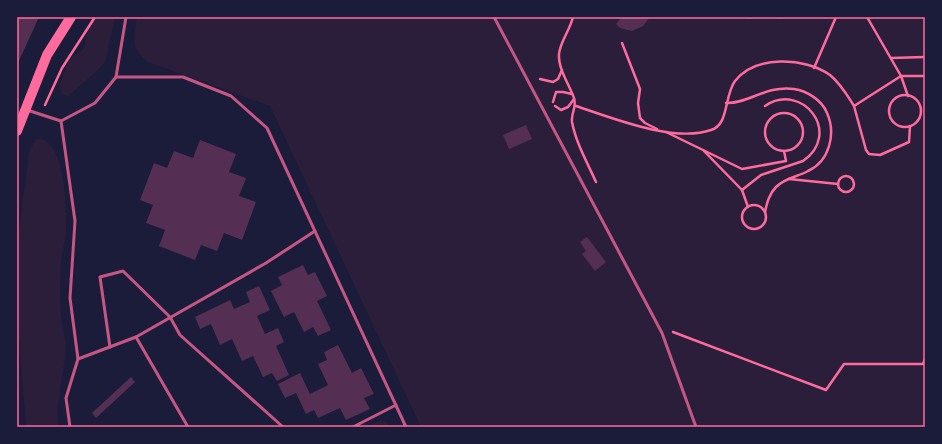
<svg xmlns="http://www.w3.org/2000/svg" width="942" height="444" viewBox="0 0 942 444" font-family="'Work Sans',sans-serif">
	<rect width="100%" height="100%" fill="#1b1b3a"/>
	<g fill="#2a1e3b">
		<path d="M96 17H115L105 62 97 71 68 96 63 95 59 86 70 58 84 49 88 28Z"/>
		<path d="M137 17H925V427H421L270 106 148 62C130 48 134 38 137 17Z"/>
		<path d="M37 139C66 137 67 213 66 233 65 244 61 255 61 266 60 285 60 305 62 324 63 332 66 340 66 348 64 375 56 400 58 427H26L17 314V247L29 153 33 144Z"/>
		<path d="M381 420 387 422 389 427H367Z"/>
	</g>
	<g fill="#542f53">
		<path d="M17 17H39L17 65Z"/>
		<path d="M622 17H650L643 26 632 31 620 28 616 24Z"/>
		<path d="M526 125 532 139 509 149 503 135Z"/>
		<path d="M200 140 236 154 229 172 246 178 239 196 256 202 242 240 224 233 217 251 201 245 195 260 159 246 165 230 146 223 153 205 140 200 154 163 167 168 174 151 193 158Z"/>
		<path d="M587 237 606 262 595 271 582 254 586 251 580 242Z"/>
		<path d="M303 265 308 275 315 272 327 296 317 301 331 330 318 336 313 327 304 332 294 312 284 317 271 291 282 285 278 277Z"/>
		<path d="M259 286 270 310 257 316 265 334 278 328 284 342 276 346 289 375 277 381 272 373 263 377 253 356 242 361 232 339 220 345 211 324 200 329 195 317 230 300 234 309 250 302 246 292Z"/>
		<path d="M338 345 352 373 361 368 374 394 364 398 370 409 346 420 340 408 318 418 314 410 306 414 296 393 285 398 278 384 300 373 310 394 328 385 318 364 327 360 324 352Z"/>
		<path d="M131 377 135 382 96 418 92 413Z"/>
	</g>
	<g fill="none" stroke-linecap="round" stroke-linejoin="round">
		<g stroke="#ff6b9d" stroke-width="2.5">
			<path d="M573 17C570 30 560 42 559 54 558 69 569 84 574 98 577 107 571 113 572 122 576 143 587 162 596 182"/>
			<path d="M747 17H752"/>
			<path d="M777 17H783"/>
			<path d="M622 43 640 89 638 103 640 118 645 123 657 129"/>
			<path d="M891 58 925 57"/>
			<path d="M814 68 836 17"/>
			<path d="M540 79 553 82 558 79 562 70"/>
			<circle cx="905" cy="111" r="16"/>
			<path d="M908 96 901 76H925"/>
			<path d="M553 102 556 92H563L572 94"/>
			<path d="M726 103C748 104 766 85 794 89 807 91 822 100 827 113 836 133 830 161 808 171 797 177 785 178 776 187 769 194 767 203 765 212"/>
			<path d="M45 105 62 68 95 17"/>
			<path d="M555 106 561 110 568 107 574 99"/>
			<path d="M576 106C612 118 674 143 711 130 729 125 724 96 735 81 755 55 805 57 830 75 841 84 847 95 854 106L901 76 867 17"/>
			<path d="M854 106 866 150 869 154 880 155 909 142 910 126"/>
			<circle cx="784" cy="132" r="19"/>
			<path d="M666 132 742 169 786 161 784 151"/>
			<path d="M704 151 742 190 748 207"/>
			<circle cx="846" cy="184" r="8"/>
			<path d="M789 179 838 184"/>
			<path d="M742 190 761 175 803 161C843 133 802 81 765 106"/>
			<circle cx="754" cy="217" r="12"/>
			<path d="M673 332 826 390 844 364H923L925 359"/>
		</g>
		<g stroke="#c65784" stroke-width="3">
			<path d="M494 17 662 333 696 427"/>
			<path d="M116 77H183L231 96 267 128 406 427"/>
			<path d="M27 110 61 121 95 103 116 77 126 17"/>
			<path d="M61 121 75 221 70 298 78 359 66 398 70 427"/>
			<path d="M136 337 188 427"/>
			<path d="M110 347 100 277 123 271 170 317 180 335 283 427"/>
			<path d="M78 359 136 337 266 263 315 231"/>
			<path d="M353 427 396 405"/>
		</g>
		<path stroke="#ff6b9d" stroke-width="10" d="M17 131 47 55 71 17"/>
	</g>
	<rect width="942" height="444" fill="none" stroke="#1b1b3a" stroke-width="36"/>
	<rect x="18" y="18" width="906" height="408" fill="none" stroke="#ff6b9d" stroke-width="1.5"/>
</svg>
